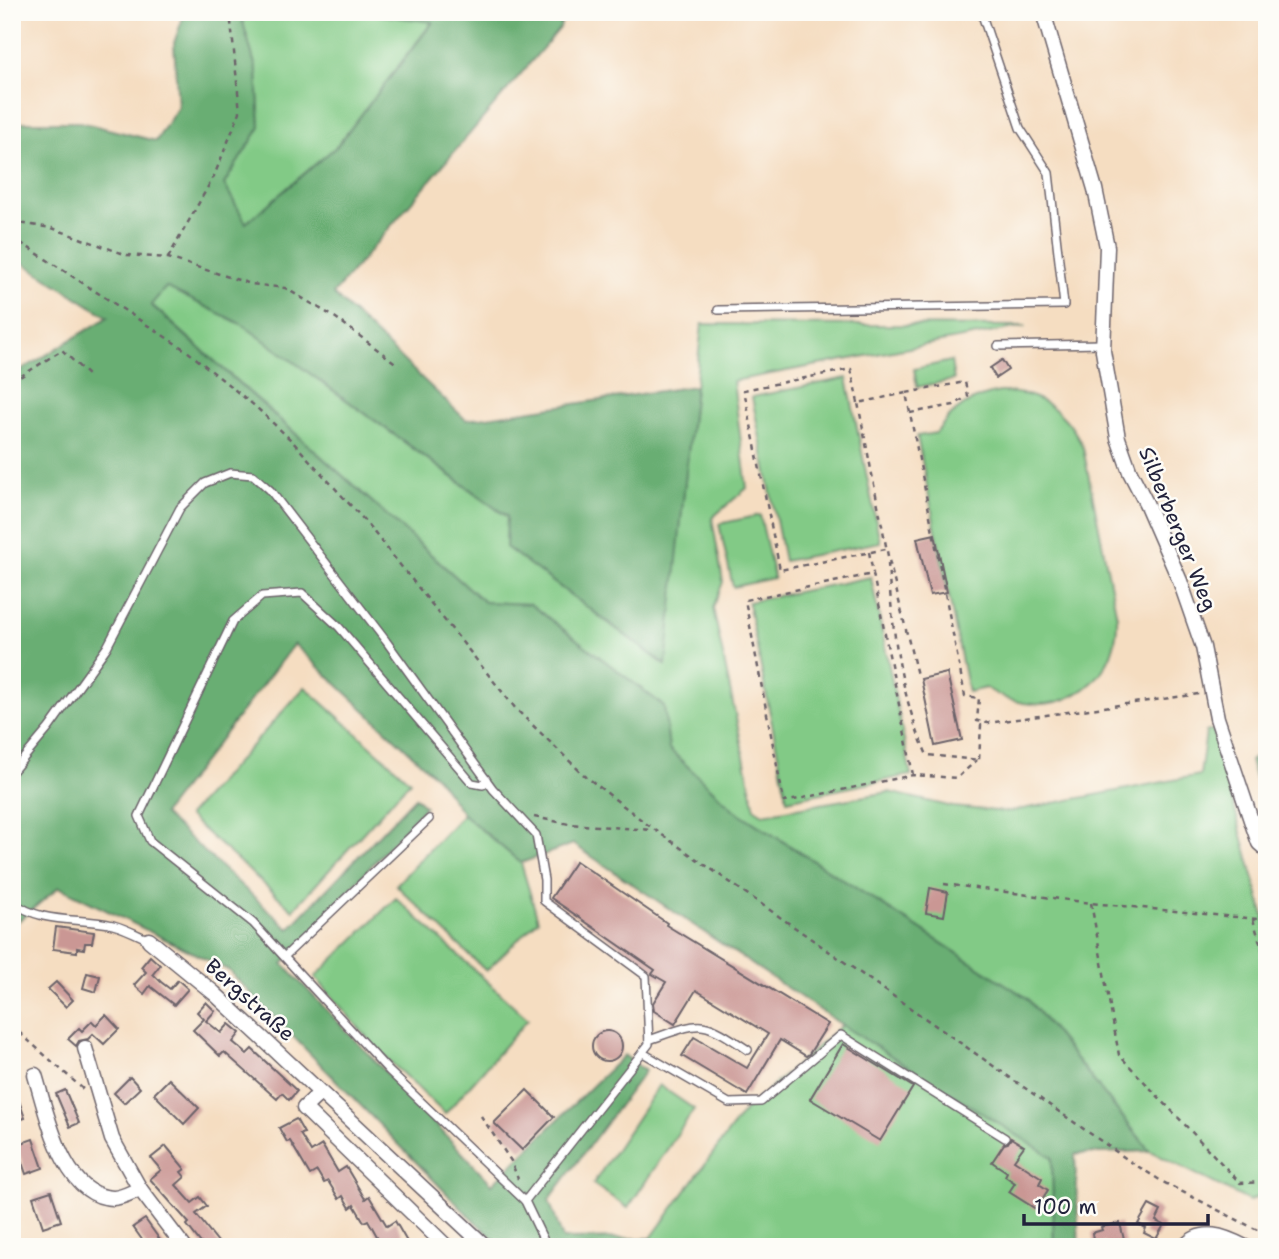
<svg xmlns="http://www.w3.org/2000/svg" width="1279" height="1259" viewBox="0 0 1279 1259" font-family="'Shantell Sans',sans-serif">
	<rect width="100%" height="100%" fill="#fdfcf7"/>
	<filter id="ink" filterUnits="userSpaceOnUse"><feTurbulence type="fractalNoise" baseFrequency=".0143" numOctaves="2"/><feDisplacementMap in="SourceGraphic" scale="14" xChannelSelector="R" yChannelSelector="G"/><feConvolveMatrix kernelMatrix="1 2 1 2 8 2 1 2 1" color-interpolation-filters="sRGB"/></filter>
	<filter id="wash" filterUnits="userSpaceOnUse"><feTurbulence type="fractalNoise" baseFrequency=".00686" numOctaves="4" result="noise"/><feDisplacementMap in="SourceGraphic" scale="28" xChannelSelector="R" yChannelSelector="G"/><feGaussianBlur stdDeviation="1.57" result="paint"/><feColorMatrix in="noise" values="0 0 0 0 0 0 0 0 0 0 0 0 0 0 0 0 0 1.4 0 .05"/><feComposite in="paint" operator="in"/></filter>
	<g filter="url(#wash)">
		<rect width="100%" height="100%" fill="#f5ddc1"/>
		<g fill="#82ca86" stroke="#527660" stroke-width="2">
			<path d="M240 12H358L433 21 337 146 246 223 224 184 260 127 257 72Z"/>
			<path d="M166 287 243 325 507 517 506 547 665 665 702 324 1026 326 733 381 747 488 712 518 723 582 713 608 755 809 763 814 889 792 953 807 1007 812 1200 775 1206 732 1213 730 1267 927V1193L1249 1201 1150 1151 1027 998 734 810 669 749 664 706 530 604 484 602 151 304Z"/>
			<path d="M951 361 954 380 917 387 914 369Z"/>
			<path d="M847 378 880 542 784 561 752 397Z"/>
			<path d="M1000 392C1039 391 1068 412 1083 448L1117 617C1120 690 1046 728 986 688L968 692 917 436 936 433C953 409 971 397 1000 392Z"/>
			<path d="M760 515 774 578 733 587 719 524Z"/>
			<path d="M871 577 911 775 787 800 748 602Z"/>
			<path d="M305 687 410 781 293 910 188 816Z"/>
			<path d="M463 814 521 863 538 920 486 971 396 885Z"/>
			<path d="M396 898 528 1019 445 1114 377 1049 315 977Z"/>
			<path d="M842 1025 1052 1157 1054 1247H652L651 1238 744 1111Z"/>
			<path d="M659 1085 694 1109 628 1208 593 1184Z"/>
		</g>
		<g fill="#69ae73" stroke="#466857" stroke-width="2">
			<path d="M185 12H240L257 72 260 127 224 184 246 223 337 146 433 22 358 12H564L560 28 333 294 466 420 695 386 666 665 506 547 507 516 243 325 166 287 151 305 484 602 530 604 664 706 669 749 734 810 1027 998 1150 1151 1075 1154 1079 1247H1054L1052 1157 842 1025 573 844 521 863 463 814 437 778 294 644 163 814 289 929 415 797 425 806 283 964 492 1184 624 1055 645 1071 549 1200 563 1239 651 1238 652 1247H502L461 1208 228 970 59 887 16 923 12 950V376L108 317 12 256V122H80L156 141 178 107 174 43Z"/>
			<path d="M1267 747V815L1250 761Z"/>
		</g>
		<g id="blocks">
			<g fill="#ca9794">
				<path d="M1002 360 1008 370 996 378 990 368Z"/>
				<path d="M935 534 947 592 930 595 917 538Z"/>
				<path d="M947 673 962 740 935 746 921 679Z"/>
				<path d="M576 861 667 923 666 925 828 1024 809 1054 806 1056 780 1040 747 1095 682 1056 694 1037 747 1068 768 1034 696 990 675 1024 654 1011 653 1003 666 982 652 974 655 970 551 898Z"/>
				<path d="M930 888 948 892 944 916 926 913Z"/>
				<path d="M56 927 94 932 92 943H85L84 949 77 948V952L53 949Z"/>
				<path d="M150 956 160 965 153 974 161 982 170 989 178 980 188 989 174 1005 150 986 144 994 134 985 146 972 141 967Z"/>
				<path d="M87 973 100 976 96 992 83 988Z"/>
				<path d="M56 982 73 1000 66 1007 48 989Z"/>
				<path d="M206 1002 215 1011 206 1021 221 1033 229 1024 240 1033 233 1042 247 1054 252 1049 297 1091 289 1100 282 1093 277 1099 224 1052 220 1056 193 1030 204 1019 197 1012Z"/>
				<path d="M106 1015 119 1029 104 1044 93 1034 88 1039 79 1041 76 1046 68 1039 79 1028 82 1031 92 1021 96 1025Z"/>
				<circle cx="607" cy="1046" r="15"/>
				<path d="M843 1044 913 1087 880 1141 810 1099Z"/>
				<path d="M130 1077 140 1088 124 1103 114 1093Z"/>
				<path d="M169 1079 199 1108 184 1124 154 1094Z"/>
				<path d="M14 1086 25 1118 12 1122V1087Z"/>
				<path d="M65 1090 79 1123 70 1127 56 1094Z"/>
				<path d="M527 1090 554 1117 522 1150 494 1123Z"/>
				<path d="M296 1119 304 1133 300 1134 311 1152 322 1145 338 1172 346 1167 365 1199 369 1196 387 1226 395 1221 410 1247H383L368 1220 364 1222 354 1205 350 1208 343 1196 339 1199 328 1181 324 1183 317 1171 310 1175 290 1141 287 1142 279 1128Z"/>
				<path d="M1011 1138 1024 1146 1014 1160 1042 1178 1039 1184 1048 1190 1036 1209 1009 1192 1015 1183 1005 1176 1007 1172 992 1162 1004 1144 1008 1143Z"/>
				<path d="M33 1139 43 1168 26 1174 16 1145Z"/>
				<path d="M166 1146 185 1169 181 1172 185 1177 176 1185 192 1203 200 1197 207 1206 196 1214 222 1247H204L187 1225 189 1223 150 1179 161 1170 151 1158Z"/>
				<path d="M51 1191 61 1221 43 1227 33 1197Z"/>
				<path d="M1149 1205 1161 1211 1156 1221 1164 1225 1156 1239 1144 1233 1146 1228 1138 1224Z"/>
				<path d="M145 1219 165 1247H147L143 1241 133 1227Z"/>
				<path d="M1120 1223 1125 1244 1114 1247H1105V1243L1094 1245 1092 1233 1102 1230 1101 1227Z"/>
			</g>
		</g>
	</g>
	<g filter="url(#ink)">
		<use href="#blocks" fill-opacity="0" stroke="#6c636a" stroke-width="2"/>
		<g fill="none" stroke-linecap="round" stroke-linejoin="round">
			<defs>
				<g id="lane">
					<path d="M718 310 1064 305 1049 173 1020 128 981 12"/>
					<path d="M998 346 1103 344"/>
					<path d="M12 772 49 728 107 647 180 508 205 483 230 473 253 475 270 490 386 641 493 789 536 835 544 880V901L646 976 649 1044 525 1201"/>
					<path d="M486 779 483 785 472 783 339 627 302 593 262 596 233 621 139 816 150 841 253 923 389 1071 525 1201 547 1247"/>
					<path d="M12 901C41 925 80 917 113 925 125 928 138 935 149 940"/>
					<path d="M285 956 429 819"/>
					<path d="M649 1040C703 1021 700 1018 748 1050"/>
					<path d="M643 1053 729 1103 761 1102 841 1035 1005 1138"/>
				</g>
				<g id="street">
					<path d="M1043 12 1095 189 1107 247 1103 351 1118 438 1130 472 1146 503 1180 581 1203 647 1217 718 1252 823 1259 843 1267 850"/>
					<path d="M149 940 214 993 486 1247"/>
					<path d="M85 1048 112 1139 140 1189 184 1247"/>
					<path d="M35 1075C47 1114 63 1197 113 1198 122 1198 132 1192 140 1189"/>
					<path d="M320 1093 304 1108 447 1247"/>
					<path d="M1184 1247C1202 1227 1224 1236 1245 1247"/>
				</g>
			</defs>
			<use href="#lane" stroke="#6c636a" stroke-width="10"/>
			<use href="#street" stroke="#6c636a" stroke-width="17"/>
			<g stroke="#6c636a" stroke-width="2.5" stroke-dasharray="5 5" stroke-linecap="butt">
				<path d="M12 222 52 228 127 255 168 258 251 284 285 288 336 318 398 365"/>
				<path d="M12 237 187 351 256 407 292 441 364 520 516 709 584 775 648 825 1131 1162 1163 1182 1267 1235"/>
				<path d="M168 258 214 176 240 112 230 12"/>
				<path d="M12 382 62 350 91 378"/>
				<path d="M906 393 858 403 888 556 917 675"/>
				<path d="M858 403 851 369 744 390 780 570 886 549"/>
				<path d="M910 413 954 405 968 396 965 382 906 393 910 413 965 696 979 698 977 721 988 723 1199 694"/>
				<path d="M869 552 873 573"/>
				<path d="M888 563C892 628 900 696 927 755L979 760 981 725 979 721"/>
				<path d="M913 775 873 574 745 600 784 802 913 775 957 778 977 760"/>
				<path d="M534 817 569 824 652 830"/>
				<path d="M944 884 1091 903 1267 920"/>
				<path d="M1091 903 1119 1055 1240 1183 1267 1182"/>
				<path d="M1253 919 1267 966"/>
				<path d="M12 1026 83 1089"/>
				<path d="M481 1116 511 1161 518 1179"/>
			</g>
			<use href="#lane" stroke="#fff" stroke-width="7"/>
			<use href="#street" stroke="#fff" stroke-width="14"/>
		</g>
	</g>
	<g text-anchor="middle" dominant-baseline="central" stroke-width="5" stroke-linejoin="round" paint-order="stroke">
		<g font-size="21" fill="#22223b" stroke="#fdfcf7">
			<text transform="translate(1178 529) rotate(68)">Silberberger Weg</text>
			<text transform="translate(250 1000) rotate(42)">Bergstraße</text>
		</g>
	</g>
	<rect width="1279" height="1259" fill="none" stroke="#fdfcf7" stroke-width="42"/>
	<path d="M1024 1214v10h184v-10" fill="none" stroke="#22223b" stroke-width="3.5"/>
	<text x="1034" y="1214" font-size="21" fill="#22223b" stroke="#fdfcf7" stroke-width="5" paint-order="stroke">100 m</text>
</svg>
